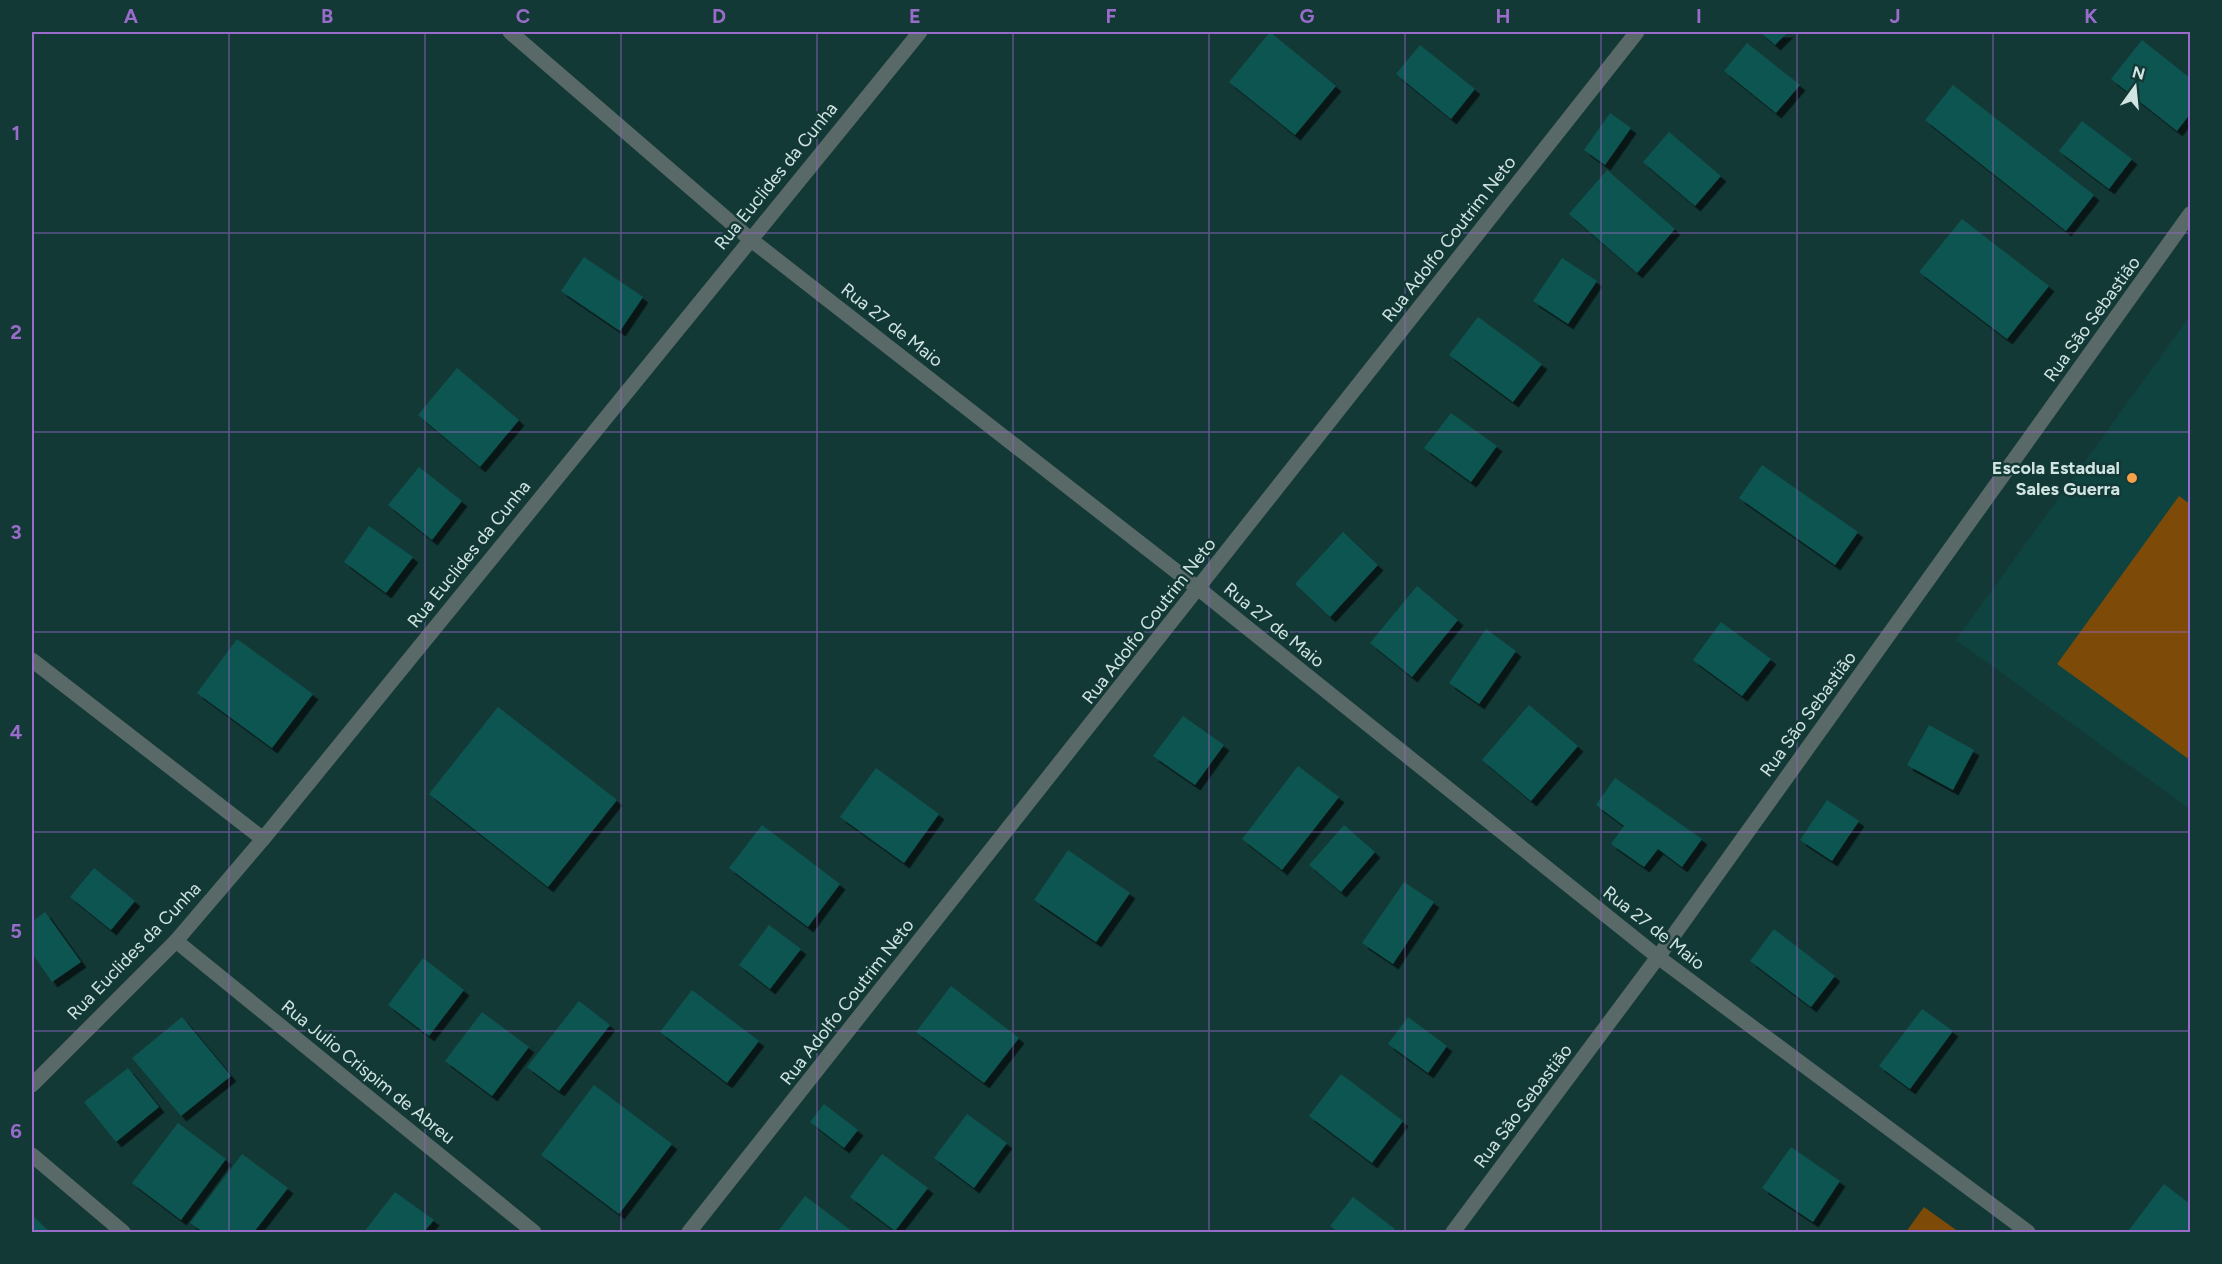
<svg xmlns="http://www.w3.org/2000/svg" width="2222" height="1264" viewBox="0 0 2222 1264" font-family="Figtree,sans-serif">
	<defs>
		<filter id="shadow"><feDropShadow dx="5.5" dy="5.5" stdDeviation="0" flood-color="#0009"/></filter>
	</defs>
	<rect width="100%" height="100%" fill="#133937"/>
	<path fill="#0f4340" d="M2190 316V809L1956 640Z"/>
	<g fill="#7e4a08">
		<path d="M2179 496 2190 504V760L2057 664Z"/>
		<path d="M1924 1207 1959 1232H1906Z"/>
	</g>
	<g fill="#105451" filter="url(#shadow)">
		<path d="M1270 32 1336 86 1295 135 1229 82Z"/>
		<path d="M1760 32H1788L1775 45Z"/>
		<path d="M2142 40 2190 78V114L2177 131 2111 79Z"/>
		<path d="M1747 43 1800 85 1776 113 1724 71Z"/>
		<path d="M1420 45 1475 89 1451 119 1396 74Z"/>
		<path d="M1953 85 2094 195 2066 231 1925 120Z"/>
		<path d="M1610 113 1631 128 1605 165 1584 150Z"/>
		<path d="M2082 121 2132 159 2109 189 2059 151Z"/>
		<path d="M1669 132 1721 176 1695 206 1643 162Z"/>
		<path d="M1607 170 1675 229 1637 273 1569 214Z"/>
		<path d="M1962 219 2049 286 2007 339 1919 272Z"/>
		<path d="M584 257 643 297 620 331 561 291Z"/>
		<path d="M1562 258 1597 281 1568 324 1533 301Z"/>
		<path d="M1478 317 1542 364 1513 402 1449 355Z"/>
		<path d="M457 368 519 420 480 467 418 415Z"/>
		<path d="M1451 413 1497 446 1471 482 1424 448Z"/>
		<path d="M1762 465 1858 532 1835 565 1739 498Z"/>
		<path d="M419 467 462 501 432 540 388 505Z"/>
		<path d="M369 526 413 557 386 593 344 562Z"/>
		<path d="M1343 532 1378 565 1330 617 1295 584Z"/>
		<path d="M1417 586 1458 620 1412 677 1370 643Z"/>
		<path d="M1721 622 1771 659 1742 696 1693 660Z"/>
		<path d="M1486 629 1516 651 1479 704 1449 683Z"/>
		<path d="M237 639 313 694 272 748 197 693Z"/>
		<path d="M1529 705 1578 746 1531 801 1482 760Z"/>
		<path d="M498 707 617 800 548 887 429 794Z"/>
		<path d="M1183 716 1224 745 1195 785 1153 756Z"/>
		<path d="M1929 725 1974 750 1953 790 1907 765Z"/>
		<path d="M1298 766 1339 797 1282 870 1242 839Z"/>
		<path d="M876 768 939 814 904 863 840 817Z"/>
		<path d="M1615 778 1702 839 1682 867 1658 849 1644 867 1611 844 1624 826 1596 805Z"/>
		<path d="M1827 800 1859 821 1832 861 1800 840Z"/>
		<path d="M762 825 840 884 808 927 729 868Z"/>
		<path d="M1344 825 1375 852 1341 892 1309 865Z"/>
		<path d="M1068 850 1130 893 1096 942 1034 900Z"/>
		<path d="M94 868 135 901 111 930 70 897Z"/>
		<path d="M1404 882 1434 902 1393 964 1362 943Z"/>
		<path d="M45 912 81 962 52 982 32 953V922Z"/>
		<path d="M769 925 801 949 770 989 739 965Z"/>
		<path d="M1774 929 1835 976 1811 1007 1750 961Z"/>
		<path d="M423 958 464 990 429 1036 388 1005Z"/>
		<path d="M951 986 1019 1038 984 1083 916 1032Z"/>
		<path d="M692 990 759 1041 727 1083 660 1032Z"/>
		<path d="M579 1001 610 1025 559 1091 527 1067Z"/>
		<path d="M1922 1009 1953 1031 1910 1089 1879 1066Z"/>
		<path d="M482 1012 529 1047 492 1096 445 1061Z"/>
		<path d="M182 1017 231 1076 181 1116 132 1058Z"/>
		<path d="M1408 1017 1447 1046 1428 1073 1388 1044Z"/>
		<path d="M128 1068 159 1107 116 1142 84 1102Z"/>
		<path d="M1341 1074 1403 1121 1372 1163 1309 1116Z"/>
		<path d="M594 1085 672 1144 619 1214 541 1155Z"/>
		<path d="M824 1104 858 1130 844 1148 810 1122Z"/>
		<path d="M967 1114 1007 1143 974 1188 934 1158Z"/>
		<path d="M178 1123 226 1159 181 1220 132 1183Z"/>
		<path d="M1791 1147 1840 1181 1813 1222 1762 1188Z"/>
		<path d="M242 1154 288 1188 254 1232H203L190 1223Z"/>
		<path d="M882 1154 928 1188 895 1231 850 1197Z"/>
		<path d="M2164 1184 2190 1204V1232H2133L2129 1230Z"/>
		<path d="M395 1192 434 1220 424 1232H364Z"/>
		<path d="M805 1196 853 1232H783L779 1230Z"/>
		<path d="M1353 1197 1395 1229 1392 1232H1339L1330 1226Z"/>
		<path d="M32 1215 50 1232H32Z"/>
	</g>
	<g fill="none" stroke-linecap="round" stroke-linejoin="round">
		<g stroke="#596967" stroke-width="15">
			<path d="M510 32 750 239 1199 589 1658 957 2028 1232"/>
			<path d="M32 660 263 839"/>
			<path d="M176 941 534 1232"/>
			<path d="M32 1085 176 941 263 839 920 32"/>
			<path d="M32 1155 123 1232"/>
			<path d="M689 1232 1637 32"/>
			<path d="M1453 1232 1658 957 2190 214"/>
		</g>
	</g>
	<path fill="none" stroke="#996ccb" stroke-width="1.5" stroke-opacity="0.55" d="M229 32V1232M425 32V1232M621 32V1232M817 32V1232M1013 32V1232M1209 32V1232M1405 32V1232M1601 32V1232M1797 32V1232M1993 32V1232M32 233H2190M32 432H2190M32 632H2190M32 832H2190M32 1031H2190"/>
	<circle fill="#f7a148" stroke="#133937" stroke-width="2" cx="2132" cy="478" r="6"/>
	<g text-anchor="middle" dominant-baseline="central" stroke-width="5" stroke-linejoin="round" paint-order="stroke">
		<g font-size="18" fill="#d0e4e2" stroke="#133937">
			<text transform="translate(776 176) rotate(-51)">Rua Euclides da Cunha</text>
			<text transform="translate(1449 239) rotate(-52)">Rua Adolfo Coutrim Neto</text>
			<text transform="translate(2092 319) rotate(-54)">Rua São Sebastião</text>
			<text transform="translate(892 325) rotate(38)">Rua 27 de Maio</text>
			<text transform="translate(469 554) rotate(-51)">Rua Euclides da Cunha</text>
			<text transform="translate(1149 621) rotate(-52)">Rua Adolfo Coutrim Neto</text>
			<text transform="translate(1274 625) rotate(39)">Rua 27 de Maio</text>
			<text transform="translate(1808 714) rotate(-54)">Rua São Sebastião</text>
			<text transform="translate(1654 928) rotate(38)">Rua 27 de Maio</text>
			<text transform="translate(134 951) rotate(-46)">Rua Euclides da Cunha</text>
			<text transform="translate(847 1002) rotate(-52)">Rua Adolfo Coutrim Neto</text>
			<text transform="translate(368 1072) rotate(39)">Rua Julio Crispim de Abreu</text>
			<text transform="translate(1523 1106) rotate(-53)">Rua São Sebastião</text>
		</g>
		<g font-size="18" font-weight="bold" fill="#d0e4e2" stroke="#133937" text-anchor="end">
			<text x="2120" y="468">Escola Estadual<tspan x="2120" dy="21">Sales Guerra</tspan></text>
		</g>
	</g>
	<rect width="2222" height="1264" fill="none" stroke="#133937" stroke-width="66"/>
	<g transform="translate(2135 87) rotate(15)" stroke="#133937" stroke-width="4.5" paint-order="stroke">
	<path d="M0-4.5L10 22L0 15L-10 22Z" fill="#d0e4e2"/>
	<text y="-9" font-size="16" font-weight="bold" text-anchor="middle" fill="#d0e4e2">N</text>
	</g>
	<rect x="33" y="33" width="2156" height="1198" fill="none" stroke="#996ccb" stroke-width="2"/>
	<g font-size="20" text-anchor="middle" font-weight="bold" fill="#996ccb">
		<text x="131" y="23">A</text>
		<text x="327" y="23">B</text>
		<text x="523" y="23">C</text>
		<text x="719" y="23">D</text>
		<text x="915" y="23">E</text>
		<text x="1111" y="23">F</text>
		<text x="1307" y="23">G</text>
		<text x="1503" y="23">H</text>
		<text x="1699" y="23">I</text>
		<text x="1895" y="23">J</text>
		<text x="2091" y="23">K</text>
		<text x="16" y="140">1</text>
		<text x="16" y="339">2</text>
		<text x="16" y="539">3</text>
		<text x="16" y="739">4</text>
		<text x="16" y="938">5</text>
		<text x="16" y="1138">6</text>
	</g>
</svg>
